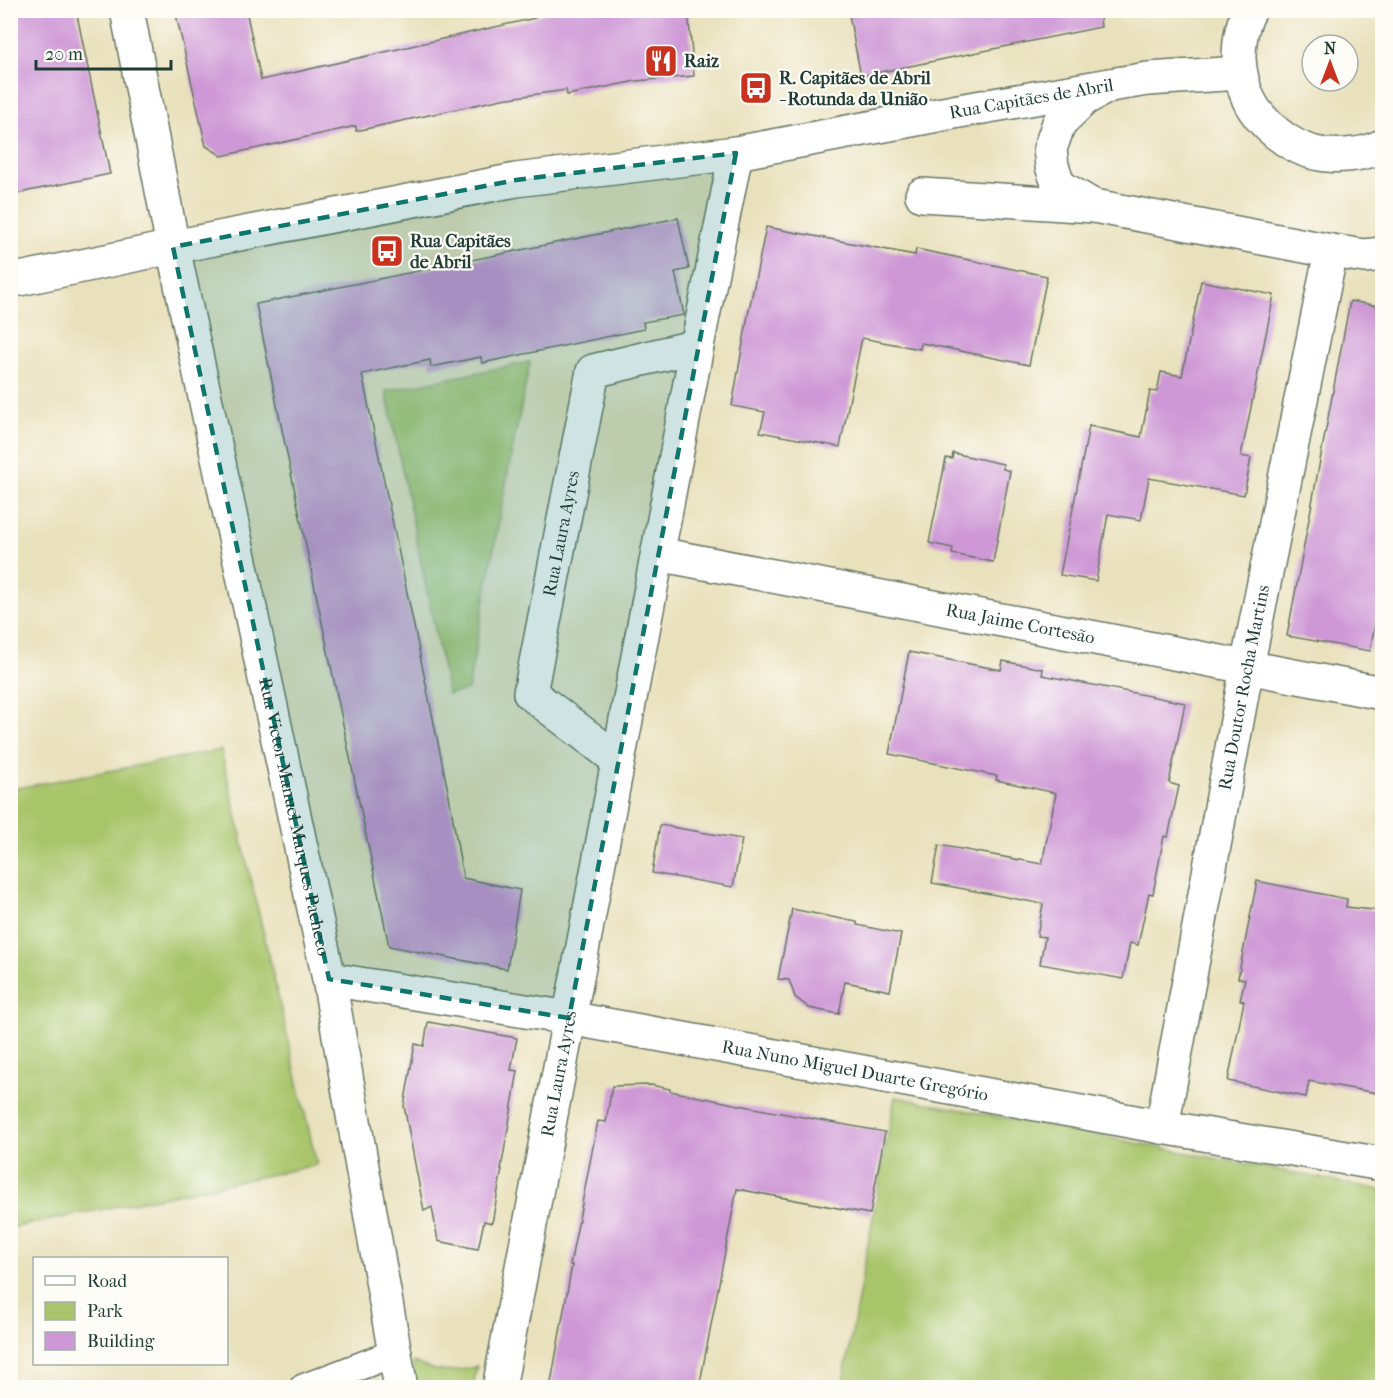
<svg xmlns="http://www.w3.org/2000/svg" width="1393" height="1398" viewBox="0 0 1393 1398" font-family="'IM FELL French Canon',serif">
	<rect width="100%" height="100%" fill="#fdfcf7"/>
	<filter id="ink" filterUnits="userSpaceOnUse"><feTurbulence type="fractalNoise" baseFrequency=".0167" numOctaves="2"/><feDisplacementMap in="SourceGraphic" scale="12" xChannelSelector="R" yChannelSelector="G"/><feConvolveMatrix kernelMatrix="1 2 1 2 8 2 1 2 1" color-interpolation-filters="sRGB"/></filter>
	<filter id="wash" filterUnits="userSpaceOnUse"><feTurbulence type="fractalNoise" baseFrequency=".008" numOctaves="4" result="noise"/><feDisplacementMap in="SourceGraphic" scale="24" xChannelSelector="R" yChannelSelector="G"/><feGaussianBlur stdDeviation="1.35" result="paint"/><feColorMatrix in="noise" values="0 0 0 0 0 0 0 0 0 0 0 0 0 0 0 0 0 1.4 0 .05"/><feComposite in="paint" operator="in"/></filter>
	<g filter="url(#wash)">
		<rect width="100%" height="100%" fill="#e9e1bc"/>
		<g fill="#a9c56b" stroke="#648150" stroke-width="1.5">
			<path d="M530 362 508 472 468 690 448 694 386 391Z"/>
			<path d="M221 750 317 1165 11 1228V789Z"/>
			<path d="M895 1097 1382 1190V1387H842Z"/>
			<path d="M413 1362C438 1373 451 1374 477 1366L473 1387H415Z"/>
		</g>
		<g id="blocks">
			<g fill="#ce97d6">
				<path d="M10 10H76L110 174 10 195Z"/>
				<path d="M175 10H246L261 80 535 18 534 16 558 10H688L694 76 636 81 567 95 566 90 502 99 356 131V126L222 156 206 146Z"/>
				<path d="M848 10H1099L1101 27 861 76Z"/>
				<path d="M678 218 689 269 675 272 684 315 643 322 644 329 482 363 481 357 431 367 430 360 362 374 449 796 463 878 520 890 507 969 389 946 256 304Z"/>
				<path d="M766 227 915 255 916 249 1047 276 1029 365 921 343 920 349 862 338 840 447 760 432 765 412 732 406 748 315Z"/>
				<path d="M1201 281 1274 295 1241 456 1251 458 1244 495 1149 478 1141 520 1108 514 1096 581 1060 575 1089 426 1141 437 1150 391 1157 392 1161 372 1182 376Z"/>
				<path d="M1350 301 1383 307V583L1370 651 1287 636Z"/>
				<path d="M953 453 1003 464V469L1010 471 993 562 952 554 953 548 929 543 946 458 952 459Z"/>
				<path d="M909 652 1001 670 1003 661 1043 669 1042 675 1185 703 1169 783 1179 786 1168 837 1164 836 1153 894 1149 893 1138 945 1130 943 1123 979 1040 964 1045 937 1037 936 1043 904 932 883 939 845 1042 864 1056 793 996 780 997 776 889 754Z"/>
				<path d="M660 825 742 839 733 887 652 873Z"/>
				<path d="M1257 881 1347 899 1346 907 1383 911V1094L1309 1081 1306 1097 1228 1081 1244 1001 1240 1000 1245 979 1238 978Z"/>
				<path d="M792 909 857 922V925L901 934 890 991 845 982 839 1014 809 1008 795 997 789 980 778 979Z"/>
				<path d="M428 1022 517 1038 511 1070 518 1071 501 1169H502L492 1223 484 1221 478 1249 438 1241 432 1207 424 1211 404 1106 415 1044 424 1046Z"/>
				<path d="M651 1085 670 1089V1091L754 1108 885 1132 870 1214 737 1189 699 1388H550L572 1265H570L598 1121 606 1122 612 1086Z"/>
			</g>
		</g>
	</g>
	<g filter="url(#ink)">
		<use href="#blocks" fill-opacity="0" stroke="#667664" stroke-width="1.5"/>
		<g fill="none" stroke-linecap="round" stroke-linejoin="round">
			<defs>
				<path id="lane" d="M303 1388 394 1353"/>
				<g id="street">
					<path id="s1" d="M127 10 173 247 329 979 401 1388"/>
					<path d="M922 195 1094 206 1331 251 1365 256 1382 254"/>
					<path d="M1093 206 1059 186 1052 166 1050 149 1059 123 1084 99 1110 85"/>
					<path id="s2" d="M658 554 1382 693"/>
					<path id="s3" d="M618 760 530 693 593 371 697 346"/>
					<path id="s4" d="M329 979 569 1018 1162 1127 1382 1164"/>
					<path id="s5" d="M1162 1127 1247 667 1331 251"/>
					<path id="s6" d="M499 1388 697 346 736 153"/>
				</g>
				<g id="secondary">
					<path d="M1250 10C1241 25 1239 43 1239 59 1240 73 1243 87 1249 100 1260 123 1289 147 1315 153 1335 158 1364 155 1382 146"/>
					<path id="s7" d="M10 281 173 247 516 180 736 153 959 111 1110 85 1148 79 1240 73"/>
				</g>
			</defs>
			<use href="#lane" stroke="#667664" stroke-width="30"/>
			<use href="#street" stroke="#667664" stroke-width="36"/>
			<use href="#secondary" stroke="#667664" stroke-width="36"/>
			<use href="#lane" stroke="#fff" stroke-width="27"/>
			<use href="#street" stroke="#fff" stroke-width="33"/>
			<use href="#secondary" stroke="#fff" stroke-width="33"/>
		</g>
	</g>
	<path fill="#0f766e" fill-opacity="0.2" stroke="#0f766e" stroke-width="4.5" stroke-dasharray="12 8" stroke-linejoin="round" d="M736 153 569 1018 329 979 173 247 516 180Z"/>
	<defs>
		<symbol id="restaurant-square" viewBox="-11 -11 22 22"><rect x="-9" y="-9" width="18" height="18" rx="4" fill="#c8321e" stroke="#fdfcf7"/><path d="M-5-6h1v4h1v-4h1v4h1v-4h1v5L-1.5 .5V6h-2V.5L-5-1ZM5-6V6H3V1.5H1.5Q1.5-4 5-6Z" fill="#fff"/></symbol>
		<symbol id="bus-square" viewBox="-11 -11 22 22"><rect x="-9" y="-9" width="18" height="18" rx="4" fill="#c8321e" stroke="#fdfcf7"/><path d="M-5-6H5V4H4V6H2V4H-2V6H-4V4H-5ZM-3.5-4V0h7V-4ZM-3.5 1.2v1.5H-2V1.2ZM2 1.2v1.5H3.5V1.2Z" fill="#fff"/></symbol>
	</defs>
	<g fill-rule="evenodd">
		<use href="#restaurant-square" x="642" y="42" width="38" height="38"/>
		<use href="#bus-square" x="737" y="69" width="38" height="38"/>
		<use href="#bus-square" x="368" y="232" width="38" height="38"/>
	</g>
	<g text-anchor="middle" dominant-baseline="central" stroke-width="4.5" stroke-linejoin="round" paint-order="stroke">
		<g font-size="18" font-weight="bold" fill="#1f3d34" stroke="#fdfcf7" text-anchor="start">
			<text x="684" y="61">Raiz</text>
			<text x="779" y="78">R. Capitães de Abril<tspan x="779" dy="21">- Rotunda da União</tspan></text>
			<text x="410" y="241">Rua Capitães<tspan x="410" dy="21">de Abril</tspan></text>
		</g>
		<g font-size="18" fill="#1f3d34" stroke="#fdfcf7">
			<text stroke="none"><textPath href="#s7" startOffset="1038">Rua Capitães de Abril</textPath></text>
			<text stroke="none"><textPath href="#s3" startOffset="273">Rua Laura Ayres</textPath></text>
			<text stroke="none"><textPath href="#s2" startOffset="369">Rua Jaime Cortesão</textPath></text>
			<text stroke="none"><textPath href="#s5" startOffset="447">Rua Doutor Rocha Martins</textPath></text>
			<text stroke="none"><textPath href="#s1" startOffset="824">Rua Victor Manuel Marques Pacheco</textPath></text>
			<text stroke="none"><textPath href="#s4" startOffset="534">Rua Nuno Miguel Duarte Gregório</textPath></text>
			<text stroke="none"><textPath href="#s6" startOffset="320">Rua Laura Ayres</textPath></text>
		</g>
	</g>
	<rect width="1393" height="1398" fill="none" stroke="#fdfcf7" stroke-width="36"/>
	<rect x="33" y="1257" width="195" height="108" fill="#fdfcf7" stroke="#a4b0a9" stroke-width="1.5"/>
	<rect x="45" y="1276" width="30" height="9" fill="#ffffff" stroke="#a4b0a9" stroke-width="1.5"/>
	<text x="87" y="1287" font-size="18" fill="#1f3d34">Road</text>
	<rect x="45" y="1302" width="30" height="18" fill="#a9c56b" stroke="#a4b0a9" stroke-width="1.5"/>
	<text x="87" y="1317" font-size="18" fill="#1f3d34">Park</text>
	<rect x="45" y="1332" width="30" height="18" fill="#ce97d6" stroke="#a4b0a9" stroke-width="1.5"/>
	<text x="87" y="1347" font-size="18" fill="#1f3d34">Building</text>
	<g transform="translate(1330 63)"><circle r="28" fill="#fdfcf7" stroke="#a4b0a9" stroke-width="1.5"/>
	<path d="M0-4.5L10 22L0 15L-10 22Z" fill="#c8321e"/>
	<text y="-9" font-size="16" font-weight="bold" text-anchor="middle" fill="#1f3d34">N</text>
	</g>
	<path d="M36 60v9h135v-9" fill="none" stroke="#1f3d34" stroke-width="3"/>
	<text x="45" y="60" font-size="18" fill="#1f3d34" stroke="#fdfcf7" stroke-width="4.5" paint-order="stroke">20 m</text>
</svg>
